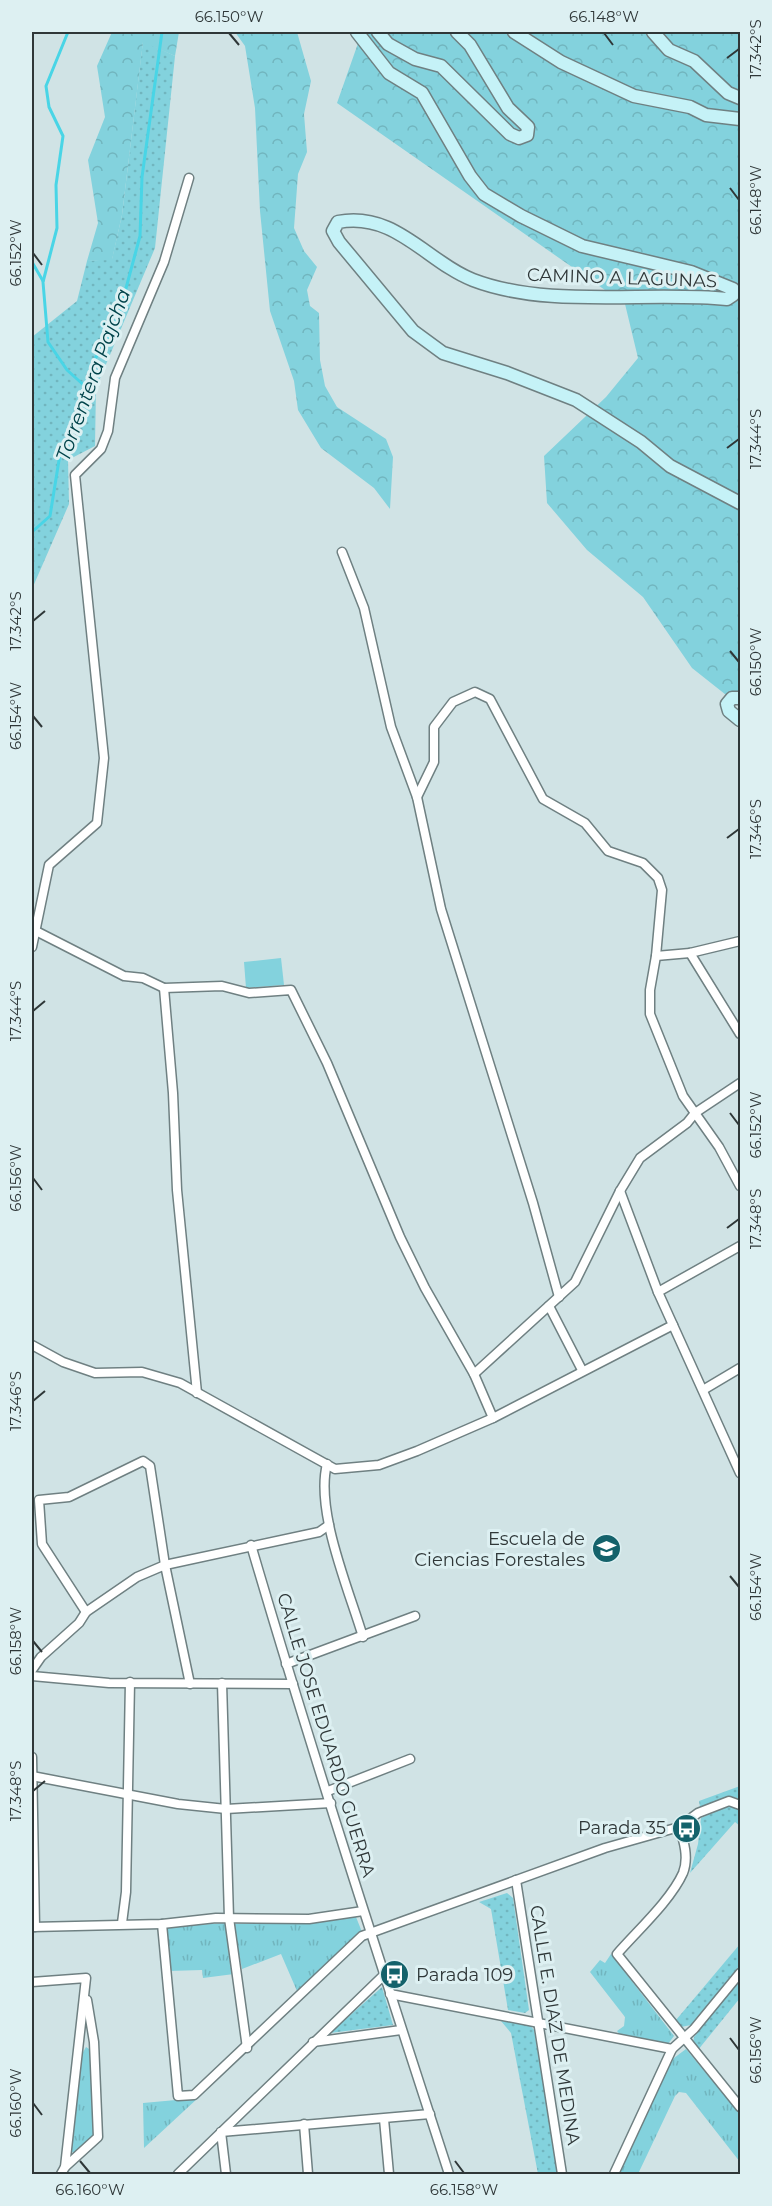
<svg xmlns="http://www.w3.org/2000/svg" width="772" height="2206" viewBox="0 0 772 2206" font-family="Montserrat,sans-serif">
	<defs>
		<pattern id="grass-dots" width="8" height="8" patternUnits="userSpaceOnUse" patternTransform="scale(1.5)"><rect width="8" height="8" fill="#83d2dd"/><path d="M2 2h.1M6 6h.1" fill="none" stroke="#71b5be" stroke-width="1.8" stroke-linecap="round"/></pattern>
		<pattern id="forest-crowns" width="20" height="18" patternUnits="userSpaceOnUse" patternTransform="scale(1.5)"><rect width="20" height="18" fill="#83d2dd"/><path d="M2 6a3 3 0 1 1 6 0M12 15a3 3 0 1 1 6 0" fill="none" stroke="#71b5be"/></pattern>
		<pattern id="park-tufts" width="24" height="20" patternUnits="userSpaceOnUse" patternTransform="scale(1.5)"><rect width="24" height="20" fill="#83d2dd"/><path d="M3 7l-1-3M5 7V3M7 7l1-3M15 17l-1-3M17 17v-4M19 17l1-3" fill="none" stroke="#71b5be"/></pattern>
	</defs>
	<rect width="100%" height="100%" fill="#d0e3e5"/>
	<g fill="url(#grass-dots)">
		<path d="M143 41 175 56 155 248 96 388 95 446 68 460 69 504 32 589V337L77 301 87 261 112 259 122 215Z"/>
		<path d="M740 1786V1799L730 1796 700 1807 699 1801Z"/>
		<path d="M731 1805 740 1810V1826L735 1822 690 1873 698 1844 701 1818Z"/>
		<path d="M507 1893 513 1898 529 2010 525 2013 508 2010 491 1909 479 1902Z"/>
		<path d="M740 1944V1965L691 2025 681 2027 676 2020Z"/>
		<path d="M740 1980V1998L698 2050 693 2043 694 2037Z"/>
		<path d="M382 1987 393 2025 330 2033Z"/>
		<path d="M501 2021 529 2024 534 2030 558 2174H538L511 2033Z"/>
	</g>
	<g fill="url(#forest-crowns)">
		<path d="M112 32H179L175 56 143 42 122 215 112 260 87 261 98 223 88 160 105 117 97 66Z"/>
		<path d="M235 32H297L311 81 304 114 307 152 298 174 294 228 304 251 317 267 307 290 310 306 319 313 320 360 325 386 337 407 386 439 393 457 390 509 374 488 321 448 298 410 294 381 270 311 260 211 255 108 245 46Z"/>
		<path d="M362 32H740V706L692 668 643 597 587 550 547 503 544 456 606 397 638 358 625 304 337 103Z"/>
	</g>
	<g fill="url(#park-tufts)">
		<path d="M356 1917 362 1932 297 1991 281 1954 242 1969 233 1924 303 1923Z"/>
		<path d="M227 1923 234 1974 203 1978 202 1970 169 1971 164 1927Z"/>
		<path d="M611 1954 674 2036 668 2044 622 2037 617 2031 624 2026 625 2017 590 1972 600 1960 605 1963Z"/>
		<path d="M86 2047 92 2051 96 2121 93 2136 76 2155 71 2151 82 2054Z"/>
		<path d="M686 2049 740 2114V2162L686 2093 679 2092 675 2096 638 2174H618L665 2073 674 2058Z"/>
		<path d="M198 2098 144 2148 143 2103Z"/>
	</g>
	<path fill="#83d2dd" d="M281 958 284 985 246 988 244 962Z"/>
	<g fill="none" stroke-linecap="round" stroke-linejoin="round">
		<g stroke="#49d5e6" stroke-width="3">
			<path d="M68 32 46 86 49 107 63 136 56 185 57 228 43 282 48 342 67 370 87 388"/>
			<path d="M32 262 43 281"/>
			<path d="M32 532 50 516 60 454 87 388 95 359 118 318 140 236 142 177 162 32"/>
		</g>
		<defs>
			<g id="street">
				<path d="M342 552 364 608 391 727 417 797 441 909 533 1203 559 1297"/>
				<path d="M417 797 434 762V727L453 702 475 692 490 699 543 799 585 823 608 851 643 863 658 878 662 890 656 956 650 990V1014L683 1096 719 1147 740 1186"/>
				<path d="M32 929 124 976 143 978 164 988 222 986 249 993 291 990 327 1063 400 1237 425 1288 474 1374 493 1418"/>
				<path d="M32 947 49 865 97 823 104 758 75 475 101 449 108 431 115 378 164 262 189 178"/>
				<path d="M690 953 740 1034"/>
				<path d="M656 956 690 953 740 941"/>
				<path d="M164 988 173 1093 177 1190 197 1393"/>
				<path d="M620 1191 658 1292 740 1473"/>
				<path d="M658 1292 740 1246"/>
				<path d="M549 1306 582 1370"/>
				<path d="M32 1345 63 1362 95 1373 142 1372 180 1383 335 1469 379 1465 417 1451 493 1418 673 1325"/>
				<path d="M474 1374 575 1282 620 1191 640 1158 687 1123 695 1113 740 1083"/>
				<path d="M703 1390 740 1368"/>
				<path d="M327 1464C315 1511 349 1590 363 1637"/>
				<path d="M251 1545C313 1756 381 1965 449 2174"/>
				<path d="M86 1612 42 1544 39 1500 69 1497 143 1461 150 1466 165 1565 190 1684"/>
				<path d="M286 1664 415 1616"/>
				<path d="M32 1670 41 1657 79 1623 86 1612 137 1577 165 1565 319 1532 329 1525"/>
				<path d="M32 1676 109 1683 293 1684"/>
				<path d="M222 1683 229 1918 247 2048"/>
				<path d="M32 1757 35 1927"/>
				<path d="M32 1776 178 1804 226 1809 331 1803"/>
				<path d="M328 1791 410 1759"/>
				<path d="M679 1827C684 1841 689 1858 683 1873 671 1900 637 1931 617 1954L740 2107"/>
				<path d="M516 1880 562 2174"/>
				<path d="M122 1923 126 1892 130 1682"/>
				<path d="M162 1924 178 2096 194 2095 362 1936 605 1848 679 1827 698 1813 729 1801 740 1805"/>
				<path d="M32 1927 162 1924 216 1918 309 1919 363 1911"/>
				<path d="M32 1982 86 1978 65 2167 61 2174"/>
				<path d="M390 1994 672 2049"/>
				<path d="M313 2042 401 2030"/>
				<path d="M384 2119 389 2174"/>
				<path d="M304 2124 308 2174"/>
				<path d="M221 2132 430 2114"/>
				<path d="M221 2132 226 2174"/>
				<path d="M65 2167 98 2137 94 2042 87 2000"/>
				<path d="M178 2174 384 1975"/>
				<path d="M614 2174 672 2049 694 2029 740 1973"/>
			</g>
			<g id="secondary">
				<path d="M357 32 389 73 422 93 470 176 484 194 521 216 582 246 691 272 733 289V295L727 299C646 291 549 309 473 280 427 262 395 211 338 222L333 231 339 242 413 331 443 353 507 373 576 400 641 442 670 466 740 503"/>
				<path d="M378 32 388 44 415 59 441 66 510 134 519 138 527 135 528 127 508 108 470 45 457 32"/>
				<path d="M514 32 561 62 634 96 690 107 706 115 740 119"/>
				<path d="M653 32 669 50 694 61 728 93 740 98"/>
				<path d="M740 698H732L727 704 729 711 740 720"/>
			</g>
		</defs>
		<use href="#street" stroke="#6f8082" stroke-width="11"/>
		<use href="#secondary" stroke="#6f8082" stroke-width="15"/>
		<use href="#street" stroke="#fff" stroke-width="8"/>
		<use href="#secondary" stroke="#c5f2f7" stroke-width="12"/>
	</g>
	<path fill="none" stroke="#2f3738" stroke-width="2" d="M229 33 239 45M604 33 613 45M727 58 739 49M730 188 739 200M33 253 42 265M727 448 739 439M33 621 45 611M730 651 739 662M33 716 42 727M727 838 739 829M33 1011 45 1001M730 1113 739 1125M33 1178 42 1190M727 1228 739 1219M33 1401 45 1391M730 1576 739 1587M33 1641 42 1652M33 1791 45 1781M730 2038 739 2050M33 2103 42 2115M80 2161 90 2173M455 2161 464 2173"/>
	<defs>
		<symbol id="university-disc" viewBox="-11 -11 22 22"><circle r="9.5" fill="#14626b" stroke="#ddf0f2"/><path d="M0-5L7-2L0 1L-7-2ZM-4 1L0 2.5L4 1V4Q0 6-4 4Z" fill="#fff"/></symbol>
		<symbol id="bus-disc" viewBox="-11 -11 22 22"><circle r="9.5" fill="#14626b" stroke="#ddf0f2"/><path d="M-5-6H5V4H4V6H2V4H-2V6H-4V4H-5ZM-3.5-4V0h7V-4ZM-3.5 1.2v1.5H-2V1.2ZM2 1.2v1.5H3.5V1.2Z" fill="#fff"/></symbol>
	</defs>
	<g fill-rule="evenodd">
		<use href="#university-disc" x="590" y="1532" width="33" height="33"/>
		<use href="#bus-disc" x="670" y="1812" width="33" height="33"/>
		<use href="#bus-disc" x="378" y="1958" width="33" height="33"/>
	</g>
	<g text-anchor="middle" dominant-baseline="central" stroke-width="6" stroke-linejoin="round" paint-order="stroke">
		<g font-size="18" fill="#2f3738" stroke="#ddf0f2">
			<text transform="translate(622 278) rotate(2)">CAMINO A LAGUNAS</text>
			<text transform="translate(326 1735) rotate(73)">CALLE JOSE EDUARDO GUERRA</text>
			<text transform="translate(555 2025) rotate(81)">CALLE E. DIAZ DE MEDINA</text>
		</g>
		<g font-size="18" fill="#2f3738" stroke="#ddf0f2" text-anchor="end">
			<text x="585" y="1539">Escuela de<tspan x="585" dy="21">Ciencias Forestales</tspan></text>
			<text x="666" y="1828">Parada 35</text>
			<text x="416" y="1975" text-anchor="start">Parada 109</text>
		</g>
		<g font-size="20" font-style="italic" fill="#00434a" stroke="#ddf0f2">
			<text transform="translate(93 375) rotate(-70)">Torrentera Pajcha</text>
		</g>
	</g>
	<rect width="772" height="2206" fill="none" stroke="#ddf0f2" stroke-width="66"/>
	<rect x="33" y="33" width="706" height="2140" fill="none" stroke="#2f3738" stroke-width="2"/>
	<g font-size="15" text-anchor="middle" fill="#2f3738">
		<text x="229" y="22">66.150°W</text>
		<text x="604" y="22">66.148°W</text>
		<text transform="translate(756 49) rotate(-90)" y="5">17.342°S</text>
		<text transform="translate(756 200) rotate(-90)" y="5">66.148°W</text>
		<text transform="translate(16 253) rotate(-90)" y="5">66.152°W</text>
		<text transform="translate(756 439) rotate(-90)" y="5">17.344°S</text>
		<text transform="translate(16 621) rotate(-90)" y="5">17.342°S</text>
		<text transform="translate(756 662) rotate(-90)" y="5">66.150°W</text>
		<text transform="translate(16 716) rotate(-90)" y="5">66.154°W</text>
		<text transform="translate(756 829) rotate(-90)" y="5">17.346°S</text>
		<text transform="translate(16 1011) rotate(-90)" y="5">17.344°S</text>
		<text transform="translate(756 1125) rotate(-90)" y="5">66.152°W</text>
		<text transform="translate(16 1178) rotate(-90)" y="5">66.156°W</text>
		<text transform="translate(756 1219) rotate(-90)" y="5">17.348°S</text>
		<text transform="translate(16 1401) rotate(-90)" y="5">17.346°S</text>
		<text transform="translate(756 1587) rotate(-90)" y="5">66.154°W</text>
		<text transform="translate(16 1641) rotate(-90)" y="5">66.158°W</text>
		<text transform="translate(16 1791) rotate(-90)" y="5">17.348°S</text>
		<text transform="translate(756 2050) rotate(-90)" y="5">66.156°W</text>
		<text transform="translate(16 2103) rotate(-90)" y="5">66.160°W</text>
		<text x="90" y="2195">66.160°W</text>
		<text x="464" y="2195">66.158°W</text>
	</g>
</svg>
